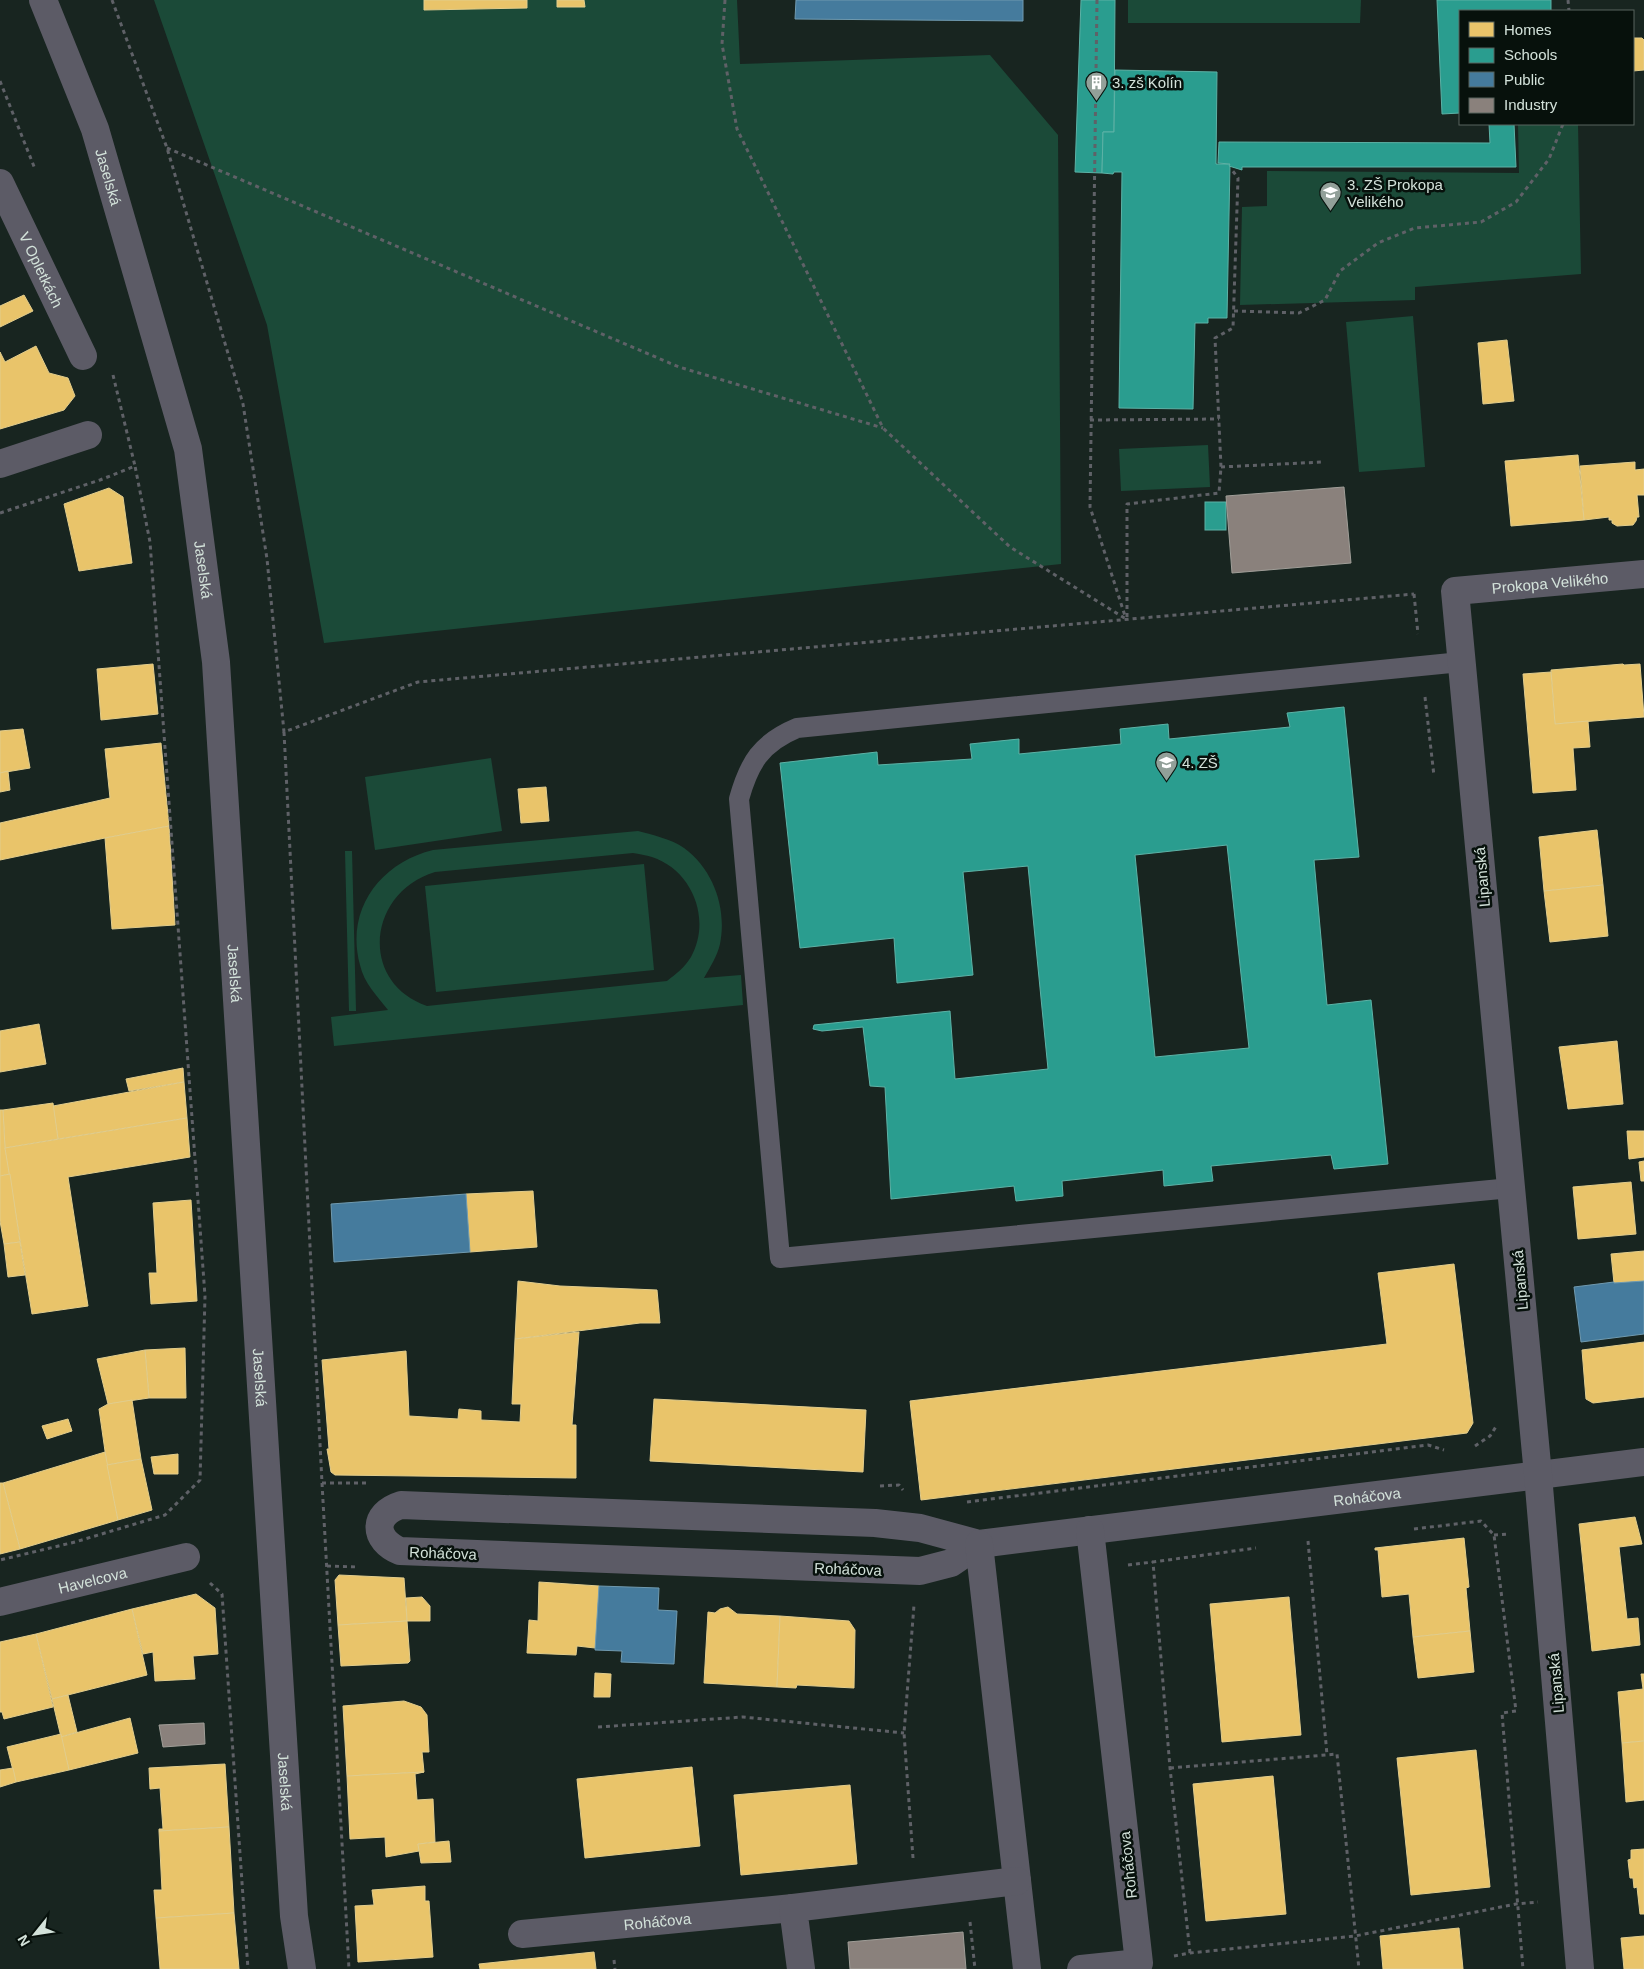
<svg xmlns="http://www.w3.org/2000/svg" width="1644" height="1969" viewBox="0 0 1644 1969" font-family="Arial,sans-serif">
	<rect width="100%" height="100%" fill="#182520"/>
	<g fill="#1b4a38" fill-rule="evenodd">
		<path d="M154 0H737L740 64 990 55 1058 135 1061 564 324 643 267 325Z"/>
		<path d="M1128 0H1361L1360 23H1128Z"/>
		<path d="M1518 124H1578L1581 274 1415 287V300L1240 305 1242 207 1267 206V171L1519 173Z"/>
		<path d="M1413 316 1425 467 1359 472 1346 322Z"/>
		<path d="M1208 445 1210 487 1121 491 1119 449Z"/>
		<path d="M491 758 502 831 375 850 365 777Z"/>
		<path d="M638 831C653 835 671 839 684 848 714 870 727 909 720 944 717 957 710 967 704 978L741 975 743 1005 334 1046 331 1017 388 1010C377 996 364 983 360 965 345 910 380 863 433 850ZM633 853C639 854 646 855 652 857 692 870 712 919 691 957 685 967 676 974 667 981L427 1006C358 982 368 892 435 872Z"/>
		<path d="M345 851H352L356 1011H349Z"/>
		<path d="M644 864 654 970 436 992 425 886Z"/>
	</g>
	<g fill="#e9c46a" stroke="#e2cd8c">
		<path d="M424 0H527V8L424 10Z"/>
		<path d="M557 0H584L585 7H557Z"/>
		<path d="M1633 38H1642L1644 40V70L1633 71Z"/>
		<path d="M24 295 33 311 0 327V306Z"/>
		<path d="M1507 340 1514 401 1483 404 1478 343Z"/>
		<path d="M36 346 49 373 68 378 75 396 64 410 0 429V352L5 362Z"/>
		<path d="M1578 455 1584 520 1511 526 1505 461Z"/>
		<path d="M1635 462V470L1644 469V495H1637L1639 517H1637L1636 521 1633 525 1617 526 1612 523V520H1609V517L1584 520 1580 466Z"/>
		<path d="M109 488 123 497 132 563 79 571 64 504Z"/>
		<path d="M153 664 158 714 101 720 97 669Z"/>
		<path d="M1623 664 1624 665 1640 664 1644 717 1555 724 1551 670Z"/>
		<path d="M1551 672 1555 724 1588 721 1590 747 1573 748 1576 790 1533 793 1523 674Z"/>
		<path d="M23 729 30 768 0 773V731Z"/>
		<path d="M161 743 169 826 105 838 0 860V823L110 798 105 749Z"/>
		<path d="M8 771 10 790 0 792V773Z"/>
		<path d="M546 787 549 821 521 823 518 789Z"/>
		<path d="M169 826 175 925 112 929 105 838Z"/>
		<path d="M1597 830 1603 885 1544 891 1539 837Z"/>
		<path d="M1603 885 1608 936 1550 942 1544 891Z"/>
		<path d="M39 1024 46 1064 0 1072V1031Z"/>
		<path d="M1617 1041 1623 1104 1568 1109 1559 1047Z"/>
		<path d="M183 1068 184 1082 129 1091 126 1079Z"/>
		<path d="M184 1082 187 1118 58 1139 53 1106Z"/>
		<path d="M53 1103 58 1139 5 1148 3 1110Z"/>
		<path d="M0 1110H3L5 1148 10 1174 0 1176Z"/>
		<path d="M187 1118 190 1157 68 1177 88 1306 32 1314 5 1148Z"/>
		<path d="M1627 1131H1644V1157L1629 1159Z"/>
		<path d="M1644 1161V1181H1641L1639 1162Z"/>
		<path d="M10 1174 20 1242 4 1244 0 1221V1176Z"/>
		<path d="M1631 1182 1636 1234 1578 1239 1573 1187Z"/>
		<path d="M533 1191 537 1247 470 1252 466 1194Z"/>
		<path d="M191 1200 197 1301 151 1304 149 1273H157L153 1203Z"/>
		<path d="M20 1242 25 1275 8 1277 4 1244Z"/>
		<path d="M1644 1251V1281L1614 1283 1611 1254Z"/>
		<path d="M1454 1264 1473 1423 1467 1433 921 1500 910 1401 1387 1344 1378 1273Z"/>
		<path d="M518 1281 560 1286 657 1290 660 1323H640L515 1339Z"/>
		<path d="M579 1332 572 1425H576V1478L335 1475 331 1472 327 1449H329L322 1360 406 1351 409 1416 458 1419 459 1409 481 1411V1420L520 1422 521 1404H512L515 1339Z"/>
		<path d="M1644 1342V1397L1593 1403 1586 1399 1582 1350Z"/>
		<path d="M185 1348 186 1398H149L145 1350Z"/>
		<path d="M145 1350 149 1398 108 1404 97 1359Z"/>
		<path d="M654 1399 866 1410 863 1472 650 1461Z"/>
		<path d="M132 1400 141 1459 107 1465 99 1409 108 1404Z"/>
		<path d="M68 1419 72 1431 47 1439 42 1426Z"/>
		<path d="M105 1452 118 1520 20 1549 3 1483Z"/>
		<path d="M178 1454V1474H154L151 1457Z"/>
		<path d="M141 1459 152 1510 118 1520 107 1465Z"/>
		<path d="M0 1483H3L20 1549 0 1554Z"/>
		<path d="M1635 1517 1642 1544 1619 1547 1627 1619 1638 1618 1640 1645 1592 1651 1579 1524Z"/>
		<path d="M1464 1538 1469 1587 1466 1588 1470 1631 1413 1637 1409 1594 1382 1597 1378 1550H1375V1548Z"/>
		<path d="M339 1575 404 1578 407 1621 338 1625 335 1580Z"/>
		<path d="M539 1582 599 1586 595 1648 577 1646 576 1655 527 1653 529 1620 538 1621Z"/>
		<path d="M196 1594 215 1608 218 1654 193 1656 195 1679 155 1681 153 1652 143 1654 132 1609Z"/>
		<path d="M422 1597 430 1606V1621H407L406 1598Z"/>
		<path d="M1289 1597 1301 1735 1222 1742 1210 1604Z"/>
		<path d="M728 1607 737 1614 780 1616 777 1687 704 1683 708 1612 715 1613 720 1609Z"/>
		<path d="M132 1609 147 1675 52 1699 36 1634Z"/>
		<path d="M780 1616 849 1621 855 1630 854 1688 797 1685 796 1688 777 1687Z"/>
		<path d="M407 1621 410 1661 408 1663 341 1666 338 1625Z"/>
		<path d="M1470 1631 1474 1672 1418 1678 1413 1637Z"/>
		<path d="M36 1634 53 1707 4 1719 2 1712H0V1642Z"/>
		<path d="M595 1673 611 1674 610 1697H594Z"/>
		<path d="M1641 1674H1644V1741L1622 1743 1618 1692 1643 1689Z"/>
		<path d="M68 1695 77 1732 61 1737 52 1699Z"/>
		<path d="M404 1701 421 1707 427 1715 429 1752H422L424 1772 347 1776 343 1706Z"/>
		<path d="M130 1718 138 1753 69 1770 61 1737Z"/>
		<path d="M61 1734 69 1770 16 1782 7 1747Z"/>
		<path d="M1644 1741V1800L1626 1802 1622 1743Z"/>
		<path d="M1476 1750 1490 1887 1411 1895 1397 1758Z"/>
		<path d="M225 1764 229 1827 159 1831V1829H163L160 1788 150 1789 149 1768Z"/>
		<path d="M692 1767 700 1846 585 1858 577 1779Z"/>
		<path d="M13 1768 16 1782 0 1787V1770Z"/>
		<path d="M424 1772 415 1774 417 1800 433 1799 435 1842 418 1844 419 1851 386 1857 385 1837 350 1839 347 1776Z"/>
		<path d="M1273 1776 1286 1914 1206 1921 1193 1784Z"/>
		<path d="M850 1785 857 1864 741 1875 734 1795Z"/>
		<path d="M229 1827 234 1913 156 1918 154 1890H162L159 1831Z"/>
		<path d="M449 1841 451 1862 421 1863 418 1844Z"/>
		<path d="M1644 1849V1914H1640L1637 1887 1634 1888 1633 1878H1630L1628 1860 1631 1859V1850Z"/>
		<path d="M425 1886V1901H429L433 1957 358 1962 355 1906 374 1905 372 1890Z"/>
		<path d="M234 1913 239 1969H160L156 1918Z"/>
		<path d="M1459 1928 1463 1969H1383L1380 1936Z"/>
		<path d="M1644 1936V1969H1624L1621 1938Z"/>
		<path d="M594 1952 596 1969H480L479 1964Z"/>
	</g>
	<g fill="#2a9d8f" stroke="#5db2a6" fill-rule="evenodd">
		<path d="M1081 0H1115L1114 132H1103L1102 173 1075 172Z"/>
		<path d="M1437 0H1551V11H1460V113L1442 114Z"/>
		<path d="M1115 70 1217 72 1216 164H1230L1227 318H1208V323H1195L1193 409 1119 408 1122 172H1114L1113 174 1102 173 1103 132H1114Z"/>
		<path d="M1489 124H1514L1516 167H1242V170L1229 166 1230 164 1218 163 1219 142 1490 143Z"/>
		<rect x="1205" y="502" width="21" height="28"/>
		<path d="M1344 707 1359 857 1314 860 1327 1005 1371 1000 1388 1164 1334 1169 1331 1155 1211 1166 1213 1181 1164 1186 1163 1170 1062 1181 1063 1196 1016 1201 1014 1186 891 1199 885 1087 870 1086 863 1027 822 1031 813 1029 814 1025 950 1011 955 1079 1048 1069 1028 866 963 872 973 975 897 983 894 938 800 948 780 763 877 752 878 765 972 759 970 744 1019 739V754L1121 744 1120 729 1168 724 1169 739 1290 727 1287 713ZM1227 845 1249 1048 1155 1057 1135 855Z"/>
	</g>
	<g fill="#457b9d" stroke="#709aaf">
		<path d="M796 0H1023V21L795 19Z"/>
		<path d="M466 1194 470 1252 334 1262 331 1204Z"/>
		<path d="M1644 1281V1334L1581 1342 1574 1287 1614 1282V1283Z"/>
		<path d="M599 1586 659 1588 658 1610 677 1611 674 1664 621 1662 622 1651 595 1650Z"/>
	</g>
	<g fill="#8a817c" stroke="#a09e98">
		<path d="M1344 487 1351 563 1232 573 1226 496Z"/>
		<path d="M204 1723 205 1744 163 1747 159 1725Z"/>
		<path d="M963 1932 966 1969H850L848 1942Z"/>
	</g>
	<g fill="none" stroke-linecap="round" stroke-linejoin="round">
		<g stroke="#5f6167" stroke-width="3" stroke-dasharray="4 4" stroke-linecap="butt">
			<path d="M112 0 167 148 243 404 267 559 284 732 418 682 1414 594"/>
			<path d="M725 0 722 44 737 129 883 428 1010 547 1126 619"/>
			<path d="M1097 0 1090 507 1126 619"/>
			<path d="M1568 0 1569 11"/>
			<path d="M0 81 35 169"/>
			<path d="M167 148 679 367 883 428"/>
			<path d="M1234 311 1299 313 1325 300 1340 271 1378 243 1415 228 1481 222 1516 202 1549 159 1563 124"/>
			<path d="M113 375 135 466"/>
			<path d="M1090 420 1219 419"/>
			<path d="M1221 467 1322 462"/>
			<path d="M0 513 100 480 135 466 150 542 205 1296 200 1480 165 1515 75 1542 0 1560"/>
			<path d="M1414 594 1418 634"/>
			<path d="M1127 617V504L1219 493 1221 467 1215 338 1233 328 1238 178 1232 170"/>
			<path d="M1425 697 1434 776"/>
			<path d="M284 732 322 1483 349 1969"/>
			<path d="M1475 1446 1490 1436 1497 1425"/>
			<path d="M322 1483H366"/>
			<path d="M880 1486 899 1485 903 1490"/>
			<path d="M967 1502 1428 1445 1444 1450"/>
			<path d="M1414 1529 1481 1521 1494 1535 1516 1711 1502 1713 1523 1969"/>
			<path d="M1494 1535 1509 1534"/>
			<path d="M1308 1541 1327 1755"/>
			<path d="M1128 1565 1153 1562"/>
			<path d="M327 1566 359 1567"/>
			<path d="M210 1583 222 1594 248 1969"/>
			<path d="M598 1727 743 1717 904 1733"/>
			<path d="M1170 1768 1337 1754 1359 1969"/>
			<path d="M913 1858 904 1733 914 1605"/>
			<path d="M970 1922 975 1969"/>
			<path d="M1190 1953 1170 1768 1153 1562 1256 1548"/>
			<path d="M1174 1956 1190 1953 1355 1936 1516 1904 1538 1902"/>
			<path d="M614 1960 615 1969"/>
		</g>
		<path stroke="#5c5b66" stroke-width="20" d="M1461 662 797 728C761 743 749 763 739 799L780 1258 1511 1188"/>
		<g stroke="#5c5b66" stroke-width="28">
			<path id="s1" d="M0 183 83 356"/>
			<path d="M0 464 88 435"/>
			<path id="s2" d="M979 1544 951 1563 920 1571 400 1551C373 1540 372 1514 401 1505L875 1523 920 1528 979 1544 1644 1462"/>
			<path d="M979 1544 1027 1969"/>
			<path id="s3" d="M0 1602 186 1557"/>
			<path id="s4" d="M522 1934 793 1908"/>
			<path d="M801 1969 793 1908 1017 1881"/>
			<path d="M1081 1969 1139 1963 1090 1530"/>
			<path id="s5" d="M1580 1969 1538 1475 1455 591 1644 574"/>
		</g>
		<path stroke="#5c5b66" stroke-width="28" id="s6" d="M43 0 95 129 188 449 216 662 294 1916 302 1969"/>
	</g>
	<defs>
		<symbol id="building-pin" viewBox="-11 -11 22 30"><path d="M0 17L-7.5 6A9.5 9.5 0 1 1 7.5 6Z" fill="#92a099" stroke="#07110c"/><path d="M-4-6H4V6H1V3H-1V6H-4ZM-2.5-4.3h1.7v1.8h-1.7ZM.8-4.3h1.7v1.8H.8ZM-2.5-1h1.7V.8h-1.7ZM.8-1h1.7V.8H.8Z" fill="#fff"/></symbol>
		<symbol id="school-pin" viewBox="-11 -11 22 30"><path d="M0 17L-7.5 6A9.5 9.5 0 1 1 7.5 6Z" fill="#92a099" stroke="#07110c"/><path d="M0-5L7-2L0 1L-7-2ZM-4 1L0 2.5L4 1V4Q0 6-4 4Z" fill="#fff"/></symbol>
	</defs>
	<g fill-rule="evenodd">
		<use href="#building-pin" x="1084" y="70" width="25" height="34"/>
		<use href="#school-pin" x="1318" y="180" width="25" height="34"/>
		<use href="#school-pin" x="1154" y="750" width="25" height="34"/>
	</g>
	<g text-anchor="middle" dominant-baseline="central" stroke-width="5" stroke-linejoin="round" paint-order="stroke">
		<g font-size="15" fill="#d3e2da" stroke="#07110c" text-anchor="start">
			<text x="1112" y="82">3. zš Kolín</text>
			<text x="1347" y="184">3. ZŠ Prokopa<tspan x="1347" dy="17">Velikého</tspan></text>
			<text x="1182" y="762">4. ZŠ</text>
		</g>
		<g font-size="15" fill="#d3e2da" stroke="#07110c">
			<text stroke="none"><textPath href="#s6" startOffset="189">Jaselská</textPath></text>
			<text stroke="none"><textPath href="#s1" startOffset="96">V Opletkách</textPath></text>
			<text stroke="none"><textPath href="#s6" startOffset="594">Jaselská</textPath></text>
			<text stroke="none"><textPath href="#s5" startOffset="1479">Prokopa Velikého</textPath></text>
			<text transform="translate(1482 877) rotate(-95)">Lipanská</text>
			<text stroke="none"><textPath href="#s6" startOffset="999">Jaselská</textPath></text>
			<text transform="translate(1520 1280) rotate(-95)">Lipanská</text>
			<text stroke="none"><textPath href="#s6" startOffset="1404">Jaselská</textPath></text>
			<text stroke="none"><textPath href="#s2" startOffset="1624">Roháčova</textPath></text>
			<text transform="translate(443 1553) rotate(2)">Roháčova</text>
			<text transform="translate(848 1569) rotate(2)">Roháčova</text>
			<text stroke="none"><textPath href="#s3" startOffset="95">Havelcova</textPath></text>
			<text transform="translate(1556 1683) rotate(-95)">Lipanská</text>
			<text stroke="none"><textPath href="#s6" startOffset="1809">Jaselská</textPath></text>
			<text transform="translate(1128 1865) rotate(-96)">Roháčova</text>
			<text stroke="none"><textPath href="#s4" startOffset="136">Roháčova</textPath></text>
		</g>
	</g>
	<rect x="1459" y="10" width="175" height="115" fill="#07110c" stroke="#59655e"/>
	<rect x="1469" y="22" width="25" height="15" fill="#e9c46a" stroke="#59655e"/>
	<text x="1504" y="35" font-size="15" fill="#d3e2da">Homes</text>
	<rect x="1469" y="48" width="25" height="15" fill="#2a9d8f" stroke="#59655e"/>
	<text x="1504" y="60" font-size="15" fill="#d3e2da">Schools</text>
	<rect x="1469" y="72" width="25" height="15" fill="#457b9d" stroke="#59655e"/>
	<text x="1504" y="85" font-size="15" fill="#d3e2da">Public</text>
	<rect x="1469" y="98" width="25" height="15" fill="#8a817c" stroke="#59655e"/>
	<text x="1504" y="110" font-size="15" fill="#d3e2da">Industry</text>
	<g transform="translate(35 1934) rotate(240)" stroke="#07110c" stroke-width="4" paint-order="stroke">
	<path d="M0-4L9 19L0 12L-9 19Z" fill="#d3e2da"/>
	<text y="-8" font-size="14" font-weight="bold" text-anchor="middle" fill="#d3e2da">N</text>
	</g>
</svg>
